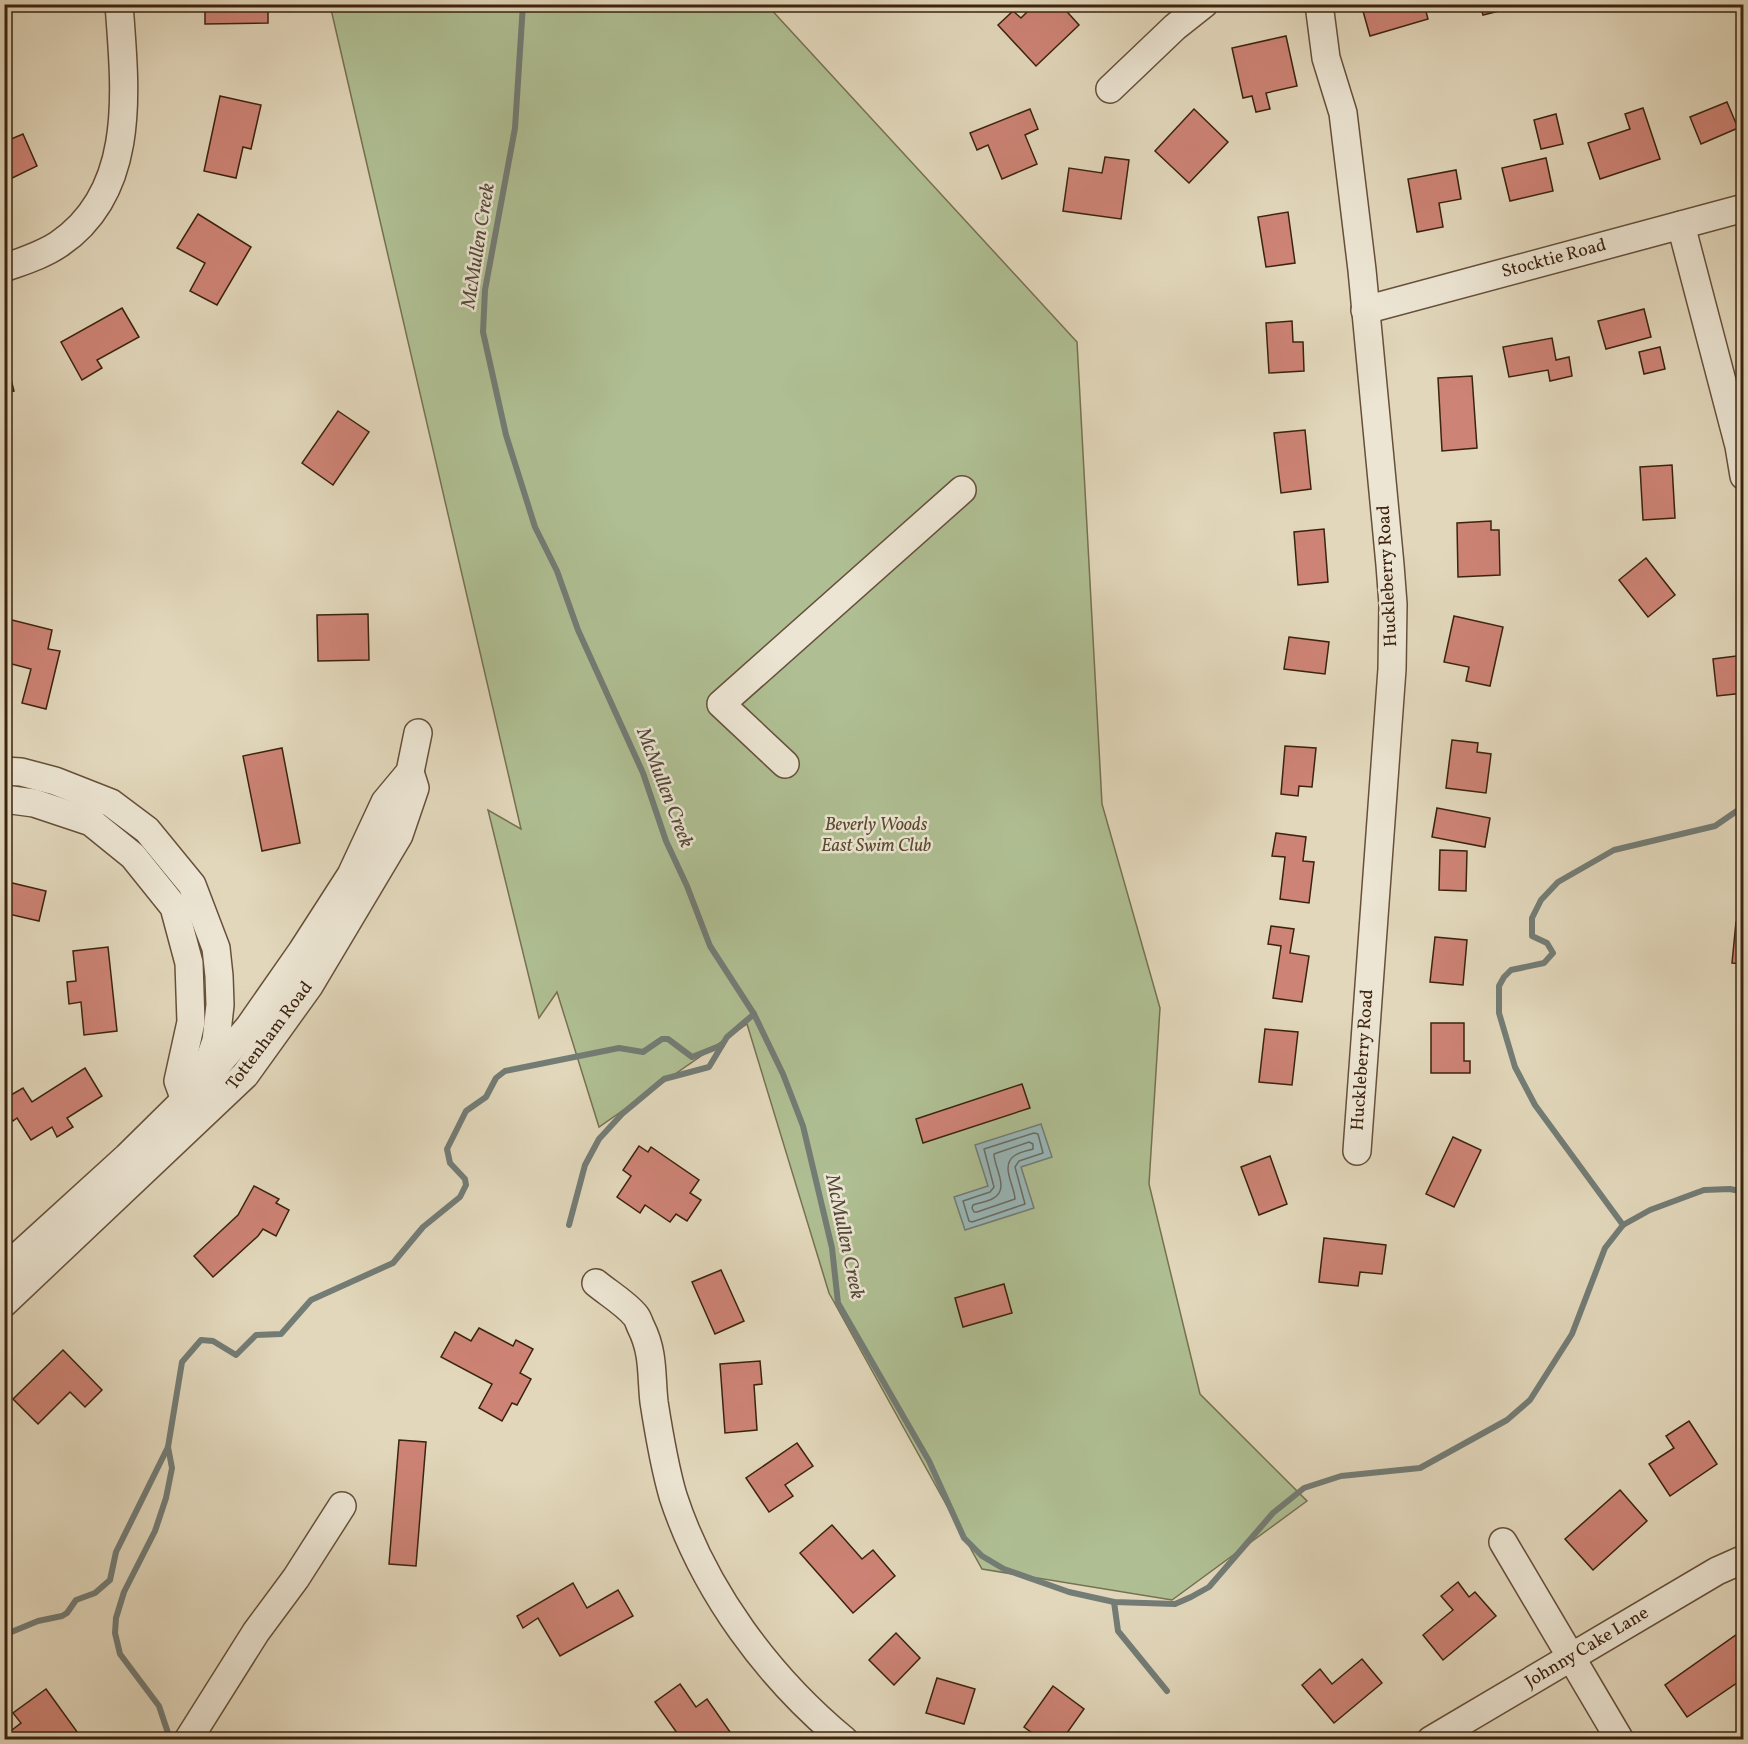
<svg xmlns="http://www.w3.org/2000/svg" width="1748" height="1744" viewBox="0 0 1748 1744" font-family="Vollkorn,serif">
	<rect width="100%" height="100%" fill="#e2d7bb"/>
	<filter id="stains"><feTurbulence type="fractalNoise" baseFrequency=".00333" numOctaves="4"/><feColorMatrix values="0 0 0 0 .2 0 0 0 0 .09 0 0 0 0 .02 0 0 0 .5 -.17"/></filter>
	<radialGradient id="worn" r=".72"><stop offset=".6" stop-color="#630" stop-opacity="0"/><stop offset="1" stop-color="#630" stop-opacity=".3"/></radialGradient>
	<path fill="#afbf93" stroke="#767151" stroke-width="1.5" d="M330 5H767L1077 342 1102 804 1160 1008 1149 1184 1200 1394 1307 1501 1172 1600 982 1569 829 1293 747 1024 599 1127 557 992 539 1018 488 810 521 829Z"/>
	<path fill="#98b7b9" stroke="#737c75" stroke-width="1.5" d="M1041 1124 1052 1157 1021 1167 1034 1208 965 1230 954 1197 988 1186 975 1145Z"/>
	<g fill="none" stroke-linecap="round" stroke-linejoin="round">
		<g stroke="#6a6d64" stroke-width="1.5">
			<path d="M1034 1133 1038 1134 1043 1153 1019 1161 1015 1167 1025 1204 972 1222 969 1221 963 1201 990 1192 994 1187 984 1149Z"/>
			<path d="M1029 1142 1033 1144V1149C1027 1151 1019 1152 1014 1156 1000 1166 1015 1187 1015 1199L977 1212H974L972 1208 973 1205C979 1203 986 1202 992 1199 1011 1190 994 1168 994 1154Z"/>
		</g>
		<g stroke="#737c75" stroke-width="6">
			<path d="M523 4 515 128 485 290 483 332 506 435 535 527 557 571 578 630 643 773 666 841 687 886 710 946 754 1014 783 1074 803 1126 832 1248 838 1303 929 1461 964 1538 982 1556 1004 1569 1069 1592 1114 1602 1175 1604 1191 1597 1209 1587 1273 1513 1304 1488 1341 1476 1420 1468 1507 1420 1530 1400 1572 1334 1605 1248 1623 1225 1650 1210 1704 1190 1730 1189 1744 1192"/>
			<path d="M569 1225 585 1165 599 1139 622 1114 664 1079 709 1067 727 1037 754 1014"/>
			<path d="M1623 1225 1535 1105 1515 1067 1499 1013V986L1504 977 1511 970 1544 963 1553 953 1547 943 1532 936V918L1541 900 1558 882 1614 850 1715 826 1744 806"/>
			<path d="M168 1447 172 1468 166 1498 155 1531 124 1592 116 1618 115 1633 120 1654 159 1706 169 1736"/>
			<path d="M1114 1602 1118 1631 1167 1691"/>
			<path d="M4 1635 38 1621 62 1616 67 1613 76 1600 95 1593 110 1580 116 1552 168 1447 182 1362 201 1340 213 1341 236 1355 256 1335 281 1334 311 1300 393 1263 423 1227 460 1197 466 1185 465 1179 450 1163 447 1149 466 1111 486 1097 496 1078 505 1071 619 1048 643 1052 662 1039H668L692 1057 722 1045"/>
		</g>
	</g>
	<g fill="#cd8375" stroke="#3c230f" stroke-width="1.5">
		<path d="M205 4H268V23L205 24Z"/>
		<path d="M1035 4H1060L1079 25 1036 66 998 25 1013 11 1021 18Z"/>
		<path d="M1361 4H1424L1428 19 1370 36Z"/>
		<path d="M1467 4H1518L1519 6 1483 15 1481 8 1468 11Z"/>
		<path d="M1286 36 1297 86 1266 93 1270 109 1256 112 1252 96 1243 98 1232 48Z"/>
		<path d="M220 96 261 105 251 149 243 147 236 178 204 171Z"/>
		<path d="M1727 102 1738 128 1701 144 1690 117Z"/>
		<path d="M1643 108 1660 159 1600 179 1588 143 1630 129 1625 114Z"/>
		<path d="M1030 109 1038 129 1025 135 1037 164 1002 179 988 145 977 150 970 133Z"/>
		<path d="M1194 109 1228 142 1189 183 1155 151Z"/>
		<path d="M1556 114 1563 144 1541 149 1534 120Z"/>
		<path d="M23 134 37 166 4 182V142Z"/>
		<path d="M1105 157 1129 160 1121 219 1063 211 1069 168 1102 173Z"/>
		<path d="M1546 158 1553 191 1510 201 1502 168Z"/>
		<path d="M1456 170 1461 199 1439 203 1443 227 1417 232 1408 179Z"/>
		<path d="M1288 212 1295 263 1266 267 1258 217Z"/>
		<path d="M198 214 251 247 217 305 190 291 205 263 177 248Z"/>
		<path d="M122 308 139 337 97 360 102 368 82 380 61 342Z"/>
		<path d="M1644 309 1651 337 1606 349 1598 321Z"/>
		<path d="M1292 321 1293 342H1303L1304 371 1269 373 1266 323Z"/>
		<path d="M1552 338 1556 360 1569 357 1572 376 1550 381 1548 370 1509 377 1503 347Z"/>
		<path d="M1660 347 1665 369 1644 374 1639 352Z"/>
		<path d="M5 357 14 391 4 394V357Z"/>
		<path d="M1472 376 1477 448 1442 451 1438 378Z"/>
		<path d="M338 411 369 432 333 485 302 463Z"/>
		<path d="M1305 430 1311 489 1281 493 1274 433Z"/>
		<path d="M1672 465 1675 518 1643 520 1640 467Z"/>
		<path d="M1491 521V530H1499L1500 575 1458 577 1457 523Z"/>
		<path d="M1324 529 1328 582 1298 585 1294 532Z"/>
		<path d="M1646 558 1675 595 1648 617 1619 580Z"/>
		<path d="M368 614 369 660 318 661 317 615Z"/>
		<path d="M1454 616 1503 627 1490 686 1466 681 1469 667 1444 662Z"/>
		<path d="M4 618 52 630 48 649 60 651 46 709 22 703 31 669 4 662Z"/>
		<path d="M1289 637 1329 642 1325 674 1284 669Z"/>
		<path d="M1744 655V693L1717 696 1713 659Z"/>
		<path d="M1452 740 1478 743 1477 752 1491 754 1486 793 1446 788Z"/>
		<path d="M1285 746 1316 748 1312 787 1299 786 1298 796 1281 794Z"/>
		<path d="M282 748 300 843 262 851 243 756Z"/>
		<path d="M1437 808 1490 818 1485 847 1432 837Z"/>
		<path d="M1276 833 1306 837 1303 861 1314 862 1309 903 1280 899 1285 857 1272 856Z"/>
		<path d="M1440 850 1467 851 1466 891 1439 890Z"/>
		<path d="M4 881 46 891 39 921 4 913Z"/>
		<path d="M1736 922 1744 923V964L1732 963Z"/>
		<path d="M1271 926 1294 929 1290 953 1309 956 1302 1002 1273 998 1281 946 1268 944Z"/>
		<path d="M1435 937 1467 940 1463 985 1430 982Z"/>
		<path d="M108 947 117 1031 84 1035 81 1002 69 1004 67 982 76 981 73 951Z"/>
		<path d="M1431 1023H1464V1061H1470V1073H1431Z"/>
		<path d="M1265 1029 1298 1032 1292 1085 1259 1082Z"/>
		<path d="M85 1068 102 1096 67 1118 73 1127 57 1137 52 1127 31 1140 17 1118 13 1121 4 1108V1099L23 1088 32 1102Z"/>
		<path d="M1022 1084 1030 1108 923 1143 916 1119Z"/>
		<path d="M1453 1137 1481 1150 1454 1207 1426 1194Z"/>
		<path d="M639 1146 648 1152 651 1147 699 1180 690 1193 701 1200 687 1221 676 1214 670 1222 645 1205 640 1213 617 1197 631 1176 623 1170Z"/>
		<path d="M1270 1156 1287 1204 1259 1215 1241 1167Z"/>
		<path d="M254 1186 279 1199 276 1203 289 1210 276 1236 263 1229 258 1236 213 1277 194 1256 238 1215Z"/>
		<path d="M1324 1238 1386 1245 1382 1274 1360 1272 1358 1286 1319 1282Z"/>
		<path d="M721 1270 744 1321 715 1334 692 1282Z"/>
		<path d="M1004 1284 1012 1313 963 1327 955 1298Z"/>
		<path d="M479 1328 513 1346 516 1340 533 1349 520 1373 531 1379 517 1405 512 1403 502 1421 479 1408 492 1384 441 1357 455 1332 471 1341Z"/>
		<path d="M63 1350 102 1390 85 1407 70 1392 38 1424 13 1399Z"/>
		<path d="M760 1361 762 1384 754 1385 757 1430 725 1433 720 1364Z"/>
		<path d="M1689 1421 1717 1464 1670 1496 1649 1464 1674 1448 1666 1436Z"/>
		<path d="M399 1440 426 1442 416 1566 389 1564Z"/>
		<path d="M797 1443 813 1466 785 1485 793 1496 769 1512 746 1478Z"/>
		<path d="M1620 1490 1647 1521 1593 1570 1565 1539Z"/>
		<path d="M832 1525 862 1559 873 1550 895 1576 853 1613 800 1553Z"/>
		<path d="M1458 1582 1469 1597 1475 1592 1496 1616 1443 1660 1423 1635 1453 1610 1441 1596Z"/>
		<path d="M573 1583 587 1608 618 1590 633 1616 560 1656 538 1618 523 1628 517 1616Z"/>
		<path d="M1743 1630 1744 1678 1687 1717 1665 1685Z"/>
		<path d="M896 1633 920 1658 894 1685 869 1660Z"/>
		<path d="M1362 1659 1382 1683 1334 1723 1302 1685 1320 1669 1332 1684Z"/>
		<path d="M937 1678 975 1689 964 1724 926 1713Z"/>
		<path d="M680 1684 696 1707 707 1699 735 1739 682 1740 655 1702Z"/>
		<path d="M1053 1686 1084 1709 1062 1740H1042L1024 1727Z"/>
		<path d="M46 1689 83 1740H4V1736L21 1723 13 1713Z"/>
	</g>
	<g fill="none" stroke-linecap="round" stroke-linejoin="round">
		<defs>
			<g id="minor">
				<path d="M1319 4 1326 58 1343 113 1362 270 1390 565 1393 604 1392 669 1357 1151"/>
				<path d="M1110 89 1175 27 1204 4"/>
				<path d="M1681 225 1739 446 1744 476"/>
				<path d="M4 268C23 261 43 255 59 244 138 190 125 88 119 4"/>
				<path d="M1365 310 1744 208"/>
				<path d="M785 764 721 704 962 490"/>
				<path d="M4 771 21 772 55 781 111 803 147 830 192 885 216 948 219 976 220 1005 216 1041 206 1070"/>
				<path d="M4 799 34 803 91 822 133 856 174 907 189 963 191 1022 178 1081 185 1100 195 1112"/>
				<path d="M4 1269 127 1157 201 1084 249 1027 302 951 351 875 385 802 410 772 418 733"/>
				<path d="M596 1283C608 1293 625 1303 635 1315 638 1318 639 1323 641 1327 654 1353 651 1375 654 1402 659 1434 664 1465 673 1496 704 1591 768 1677 844 1740"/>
				<path d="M4 1303 245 1075 309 986 399 835 415 788 410 772"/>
				<path d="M1503 1542 1620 1740"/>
				<path d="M188 1740 256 1632 296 1578 342 1506"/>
				<path d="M1431 1740 1717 1571 1744 1559"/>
			</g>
		</defs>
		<use href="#minor" stroke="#66503a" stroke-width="30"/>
		<use href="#minor" stroke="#ece5d3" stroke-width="27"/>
	</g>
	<g text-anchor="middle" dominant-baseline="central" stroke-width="5" stroke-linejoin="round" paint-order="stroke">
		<g font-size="18" fill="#3c230f" stroke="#ece5d3">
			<text transform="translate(1554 259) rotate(-15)">Stocktie Road</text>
			<text transform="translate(1388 576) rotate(-93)">Huckleberry Road</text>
			<text transform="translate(270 1036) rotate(-53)">Tottenham Road</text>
			<text transform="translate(1363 1060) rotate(-86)">Huckleberry Road</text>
			<text transform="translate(1587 1648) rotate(-31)">Johnny Cake Lane</text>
		</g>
		<g font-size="18" font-style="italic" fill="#594a30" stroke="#ece5d3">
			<text x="876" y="825">Beverly Woods<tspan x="876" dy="21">East Swim Club</tspan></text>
		</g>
		<g font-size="20" font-style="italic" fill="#53483a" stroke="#ece5d3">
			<text transform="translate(479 246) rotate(-81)">McMullen Creek</text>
			<text transform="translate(664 788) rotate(69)">McMullen Creek</text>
			<text transform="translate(844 1237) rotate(78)">McMullen Creek</text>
		</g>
	</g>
	<rect width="1748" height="1744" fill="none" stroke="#e2d7bb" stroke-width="24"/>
	<rect x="6" y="6" width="1736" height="1732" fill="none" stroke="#3c230f" stroke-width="3"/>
	<rect x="12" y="12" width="1724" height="1720" fill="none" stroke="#3c230f" stroke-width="1.5"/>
	<rect width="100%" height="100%" filter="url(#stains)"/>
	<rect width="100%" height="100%" fill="url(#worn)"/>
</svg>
